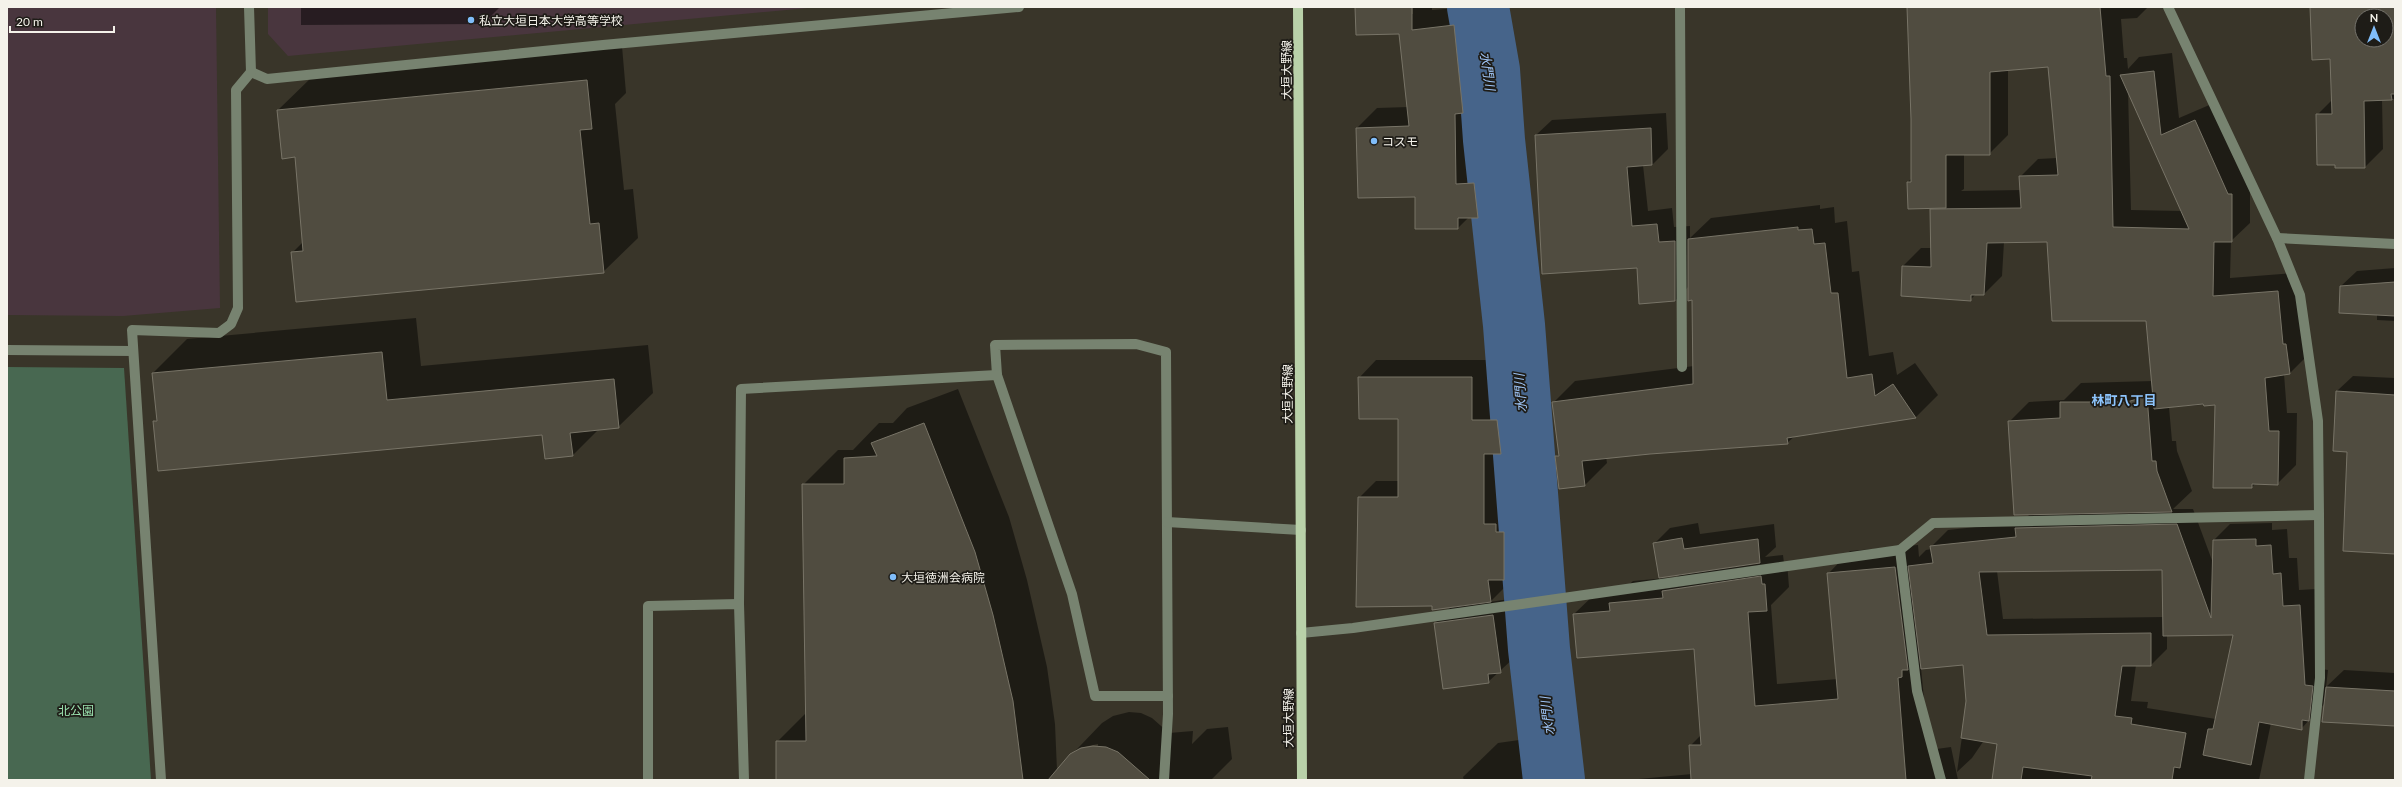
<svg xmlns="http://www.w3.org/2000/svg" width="2402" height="787" viewBox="0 0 2402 787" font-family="Lato,'Noto Sans JP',sans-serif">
	<rect width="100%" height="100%" fill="#393529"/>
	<g fill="#49363e">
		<path d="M7 7H216L220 308 123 316 7 315Z"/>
		<path d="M268 7H819L288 56 268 34Z"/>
	</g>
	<path fill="#486851" d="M7 367 124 368 151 780H7Z"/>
	<g fill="#0007" fill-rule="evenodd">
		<path d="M301 7H500L483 24 301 25Z"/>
		<path d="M1356 7H1411V14H1413V7H1432V10L1473 7 1482 92 1474 100 1475 164H1494L1497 198 1477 217H1469L1458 228 1416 196 1359 197 1357 128 1377 108 1408 107 1400 33Z"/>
		<path d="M1908 7H2148L2137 18 2121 19 2124 58H2127L2128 69 2139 57 2172 53 2179 118 2214 103 2250 185V223L2231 241 2230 278 2296 273 2308 355 2290 373 2284 374 2287 413H2297L2296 465 2277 484 2256 483 2252 487 2216 404 2169 407 2172 441H2176L2177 451 2192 491 2173 509H2193L2213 563 2214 540 2230 524 2272 523V530L2287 529 2289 558H2297L2299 590 2316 589 2321 669 2328 670 2326 687 2344 670 2395 673V725L2325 703 2301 729 2271 723 2259 780H1993L1998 743 1989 733 1972 758 1957 772 1967 701 1964 664 1921 668 1929 750 1951 747 1958 780H1628L1692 774 1690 746 1701 735 1695 648 1574 614 1597 592 1623 590 1633 581 1677 577 1680 574 1654 544 1670 528 1698 523 1700 534 1774 524 1776 547 1765 557 1783 555 1784 563 1787 562 1789 587 1771 605 1777 684 1838 679 1828 574 1850 551 1918 545 1919 557 1926 550 1932 549 1931 547 1948 530 2022 522 2031 513 2009 422 2029 402 2064 400 2081 383 2153 381 2147 320 2048 241 2004 242 2002 276 1984 294H1976L1970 300 1902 295 1903 266 1921 248H1932L1931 210 1934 207 1908 182 1912 178 1911 43H1908ZM2049 66 2057 158 2038 159 2020 177 2021 190 1961 191 1964 189V154H1989L2008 135V70ZM2128 90 2182 211 2131 210ZM2162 569 2164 617 2003 619 1997 571ZM2234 634 2216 719 2147 708 2148 702 2131 701 2136 665H2151L2167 649V635Z"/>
		<path d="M2311 7H2395V99H2382L2383 149 2365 167 2317 115 2332 100 2331 58ZM2362 16H2386V40H2362Z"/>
		<path d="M622 46 626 93 615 104 624 190 633 189 638 238 603 272 292 253 303 242 296 156 278 110 313 76Z"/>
		<path d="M1666 113 1668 149 1652 165H1643L1648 211 1672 208 1674 227 1690 226V238L1711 218 1820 205V209L1834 207 1835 223 1847 221 1852 272 1859 271 1869 356 1893 352 1897 375 1915 363 1938 395 1916 417 1795 436 1787 443 1606 457 1607 463 1585 485 1556 457 1559 454 1553 403 1575 381 1694 366 1693 299 1689 286 1675 301 1638 267 1536 135 1552 120Z"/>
		<path d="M2395 268V321L2377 320V314L2341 286 2357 271Z"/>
		<path d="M416 318 421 366 648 345 653 393 618 427 599 429 572 456 543 434 154 422 157 419 153 373 187 339Z"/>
		<path d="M1376 360H1489V404H1513L1517 436 1501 453V507H1513V515H1520V562L1507 575 1508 584 1490 602 1509 599 1516 656 1488 682 1435 623 1452 606 1433 605 1359 498 1376 481H1399V418L1359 378Z"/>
		<path d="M2353 376 2395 378V553L2348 451 2337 391Z"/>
		<path d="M958 389 1009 517 1027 580 1047 667 1055 724 1057 770 1102 723 1113 716 1129 712 1141 713 1152 718 1169 733 1193 731 1192 744 1207 729 1228 727 1232 759 1211 780H777V742L807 712 803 485 838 450H853L879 423H893L907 408ZM1098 744V746L1076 751 1079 748Z"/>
		<path d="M1554 735 1559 774 1553 780H1464L1463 777 1498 743Z"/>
	</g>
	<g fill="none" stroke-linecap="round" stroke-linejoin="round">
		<path stroke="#46648a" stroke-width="62" d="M1478 7 1489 70 1494 140 1514 325 1539 649 1554 780"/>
	</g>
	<g fill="#504c40" stroke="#787467" fill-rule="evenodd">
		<path d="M1355 7H1412V30L1454 25 1463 113 1455 114 1456 184 1474 183 1478 218H1458V229H1415V197L1358 198 1356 128 1409 126 1399 34 1356 35Z"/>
		<path d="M1907 7H2100L2106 76H2110L2113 227 2189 229 2120 75 2154 71 2161 135 2195 120 2228 194H2232V242H2214L2213 296 2278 291 2283 344H2286L2290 374 2265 378 2269 431H2279L2278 485 2252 484V488H2213L2215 405 2204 406 2203 404 2154 409 2146 321H2052L2047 242 1987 243 1984 295H1971V301L1901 296 1902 266 1931 267 1930 209 2021 208 2019 176 2058 175 2048 67 1990 72V155H1946V208L1908 209 1907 182H1911V119Z"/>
		<path d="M2310 7H2395V94H2391L2392 100 2364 101 2365 168H2335V165H2317L2316 114H2332L2330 59 2312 60ZM2362 16H2386V40H2362Z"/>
		<path d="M587 80 592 129 580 130 590 224 599 223 604 273 296 302 291 252 303 251 295 157 282 159 277 110Z"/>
		<path d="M1651 128 1652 165 1627 167 1632 226 1657 224 1659 242 1675 241V301L1639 304 1637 268 1542 274 1535 135Z"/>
		<path d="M1798 227V230L1812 229 1814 244 1825 243 1831 293H1838L1847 378 1872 374 1875 396 1893 384 1916 418 1787 438 1788 444 1650 454 1582 461 1585 486 1559 489 1555 456H1559L1552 402 1693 384 1692 300 1688 301V239Z"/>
		<path d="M2395 282V316L2339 313 2340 286Z"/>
		<path d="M382 352 387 400 614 379 619 428 570 433 573 456 545 459 542 435 158 471 153 421H157L152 373Z"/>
		<path d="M1358 377H1472V420H1497L1501 454H1484V524H1496V532H1504V580H1488L1491 602 1432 610V606L1356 607 1358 497H1398V419H1359Z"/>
		<path d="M2336 391 2395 395V554L2343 551 2347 452 2333 451Z"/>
		<path d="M2147 396 2152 461H2156L2157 471 2172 512 2014 515 2008 421 2060 418V402H2127Z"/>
		<path d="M924 423 975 552 993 615 1013 701 1023 780H776V741H806L802 484H844V458L877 456 871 443Z"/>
		<path d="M2177 524 2211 618 2213 540 2256 539V546L2271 545 2273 574 2281 573 2283 606 2300 605 2305 685 2313 686 2309 721 2302 720V730L2259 722 2251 765 2203 755 2208 729H2213L2233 635 2163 636 2162 570 1979 572 1987 635 2151 633V666H2122L2115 716 2132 718 2131 724 2186 733 2180 768 2174 767 2172 780H2091L2092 776 2023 767 2021 780H1992L1997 744 1961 738 1966 701 1963 665 1921 669 1908 566 1933 563 1930 546 2016 537 2015 528Z"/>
		<path d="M1682 538 1684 549 1758 539 1760 563 1659 578 1653 543Z"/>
		<path d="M1895 567 1908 670H1902V677L1898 678 1906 780H1691L1689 745H1701L1694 649 1577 658 1573 614 1610 611 1609 603 1663 598 1662 591 1761 576 1762 584H1765L1767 611 1748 612 1755 706 1838 699 1827 573Z"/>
		<path d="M1493 615 1501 673 1488 674 1489 683 1443 689 1434 623Z"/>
		<path d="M2326 687 2395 691V726L2322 722Z"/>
		<path d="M1093 746 1106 747 1118 752 1150 780H1048L1070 754 1081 748Z"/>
	</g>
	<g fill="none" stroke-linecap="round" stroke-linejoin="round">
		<g stroke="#778370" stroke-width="10">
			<path d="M1680 7 1682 367"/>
			<path d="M2168 7 2277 238 2300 295 2318 421 2319 515 2320 678 2309 780"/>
			<path d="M251 72 267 79 603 45 1019 7"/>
			<path d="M2277 238 2395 244"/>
			<path d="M7 350 133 351"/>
			<path d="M997 375 995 345 1136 344 1166 352 1168 714 1164 780"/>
			<path d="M1167 522 1301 530"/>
			<path d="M1900 550 1917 691 1941 780"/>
			<path d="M739 604 741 389 997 375 1072 594 1095 696H1168"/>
			<path d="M1301 633 1353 628 1900 550 1933 523 2319 515"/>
			<path d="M161 780 132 330 219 333 231 324 238 308 236 90 251 72 249 7"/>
			<path d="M648 780V606L739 604 744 780"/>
		</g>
		<path stroke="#b9d1a9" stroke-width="10" d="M1298 7 1302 780"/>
	</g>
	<g fill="#80bdfa" stroke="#1e1c17" stroke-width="1.5">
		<circle cx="471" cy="20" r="4"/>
		<circle cx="1374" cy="141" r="4"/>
		<circle cx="893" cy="577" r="4"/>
	</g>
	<g text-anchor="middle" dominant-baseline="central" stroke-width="3.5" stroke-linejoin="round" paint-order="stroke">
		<g font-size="12" fill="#f4f2ea" stroke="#1e1c17" text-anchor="start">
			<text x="479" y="20">私立大垣日本大学高等学校</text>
			<text x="1382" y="141">コスモ</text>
			<text x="901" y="577">大垣徳洲会病院</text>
		</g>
		<g font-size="12" fill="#f4f2ea" stroke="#1e1c17">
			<text transform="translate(1286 70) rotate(-90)">大垣大野線</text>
			<text transform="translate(1287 394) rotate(-90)">大垣大野線</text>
			<text transform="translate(1288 718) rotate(-90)">大垣大野線</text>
		</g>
		<g font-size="12" fill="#9ce4b1" stroke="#1e1c17">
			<text x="76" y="710">北公園</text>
		</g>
		<g font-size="13" font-style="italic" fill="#9ec4f5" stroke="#1e1c17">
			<text transform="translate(1488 71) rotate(82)">水門川</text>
			<text transform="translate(1520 393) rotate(-94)">水門川</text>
			<text transform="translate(1547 716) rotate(-97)">水門川</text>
		</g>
		<g font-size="13" font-weight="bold" fill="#8dc5fe" stroke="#1e1c17">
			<text x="2124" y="400">林町八丁目</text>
		</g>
	</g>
	<rect width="2402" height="787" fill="none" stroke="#f4f2ea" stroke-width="16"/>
	<g transform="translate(2374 28)"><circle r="19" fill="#1e1c17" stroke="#74726b"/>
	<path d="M0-3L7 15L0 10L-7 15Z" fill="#80bdfa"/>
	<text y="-6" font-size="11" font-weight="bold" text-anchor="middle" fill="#f4f2ea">N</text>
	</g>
	<path d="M10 26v6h104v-6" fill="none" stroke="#f4f2ea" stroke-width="2"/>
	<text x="16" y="26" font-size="12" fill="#f4f2ea" stroke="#1e1c17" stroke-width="3" paint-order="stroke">20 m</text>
</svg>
